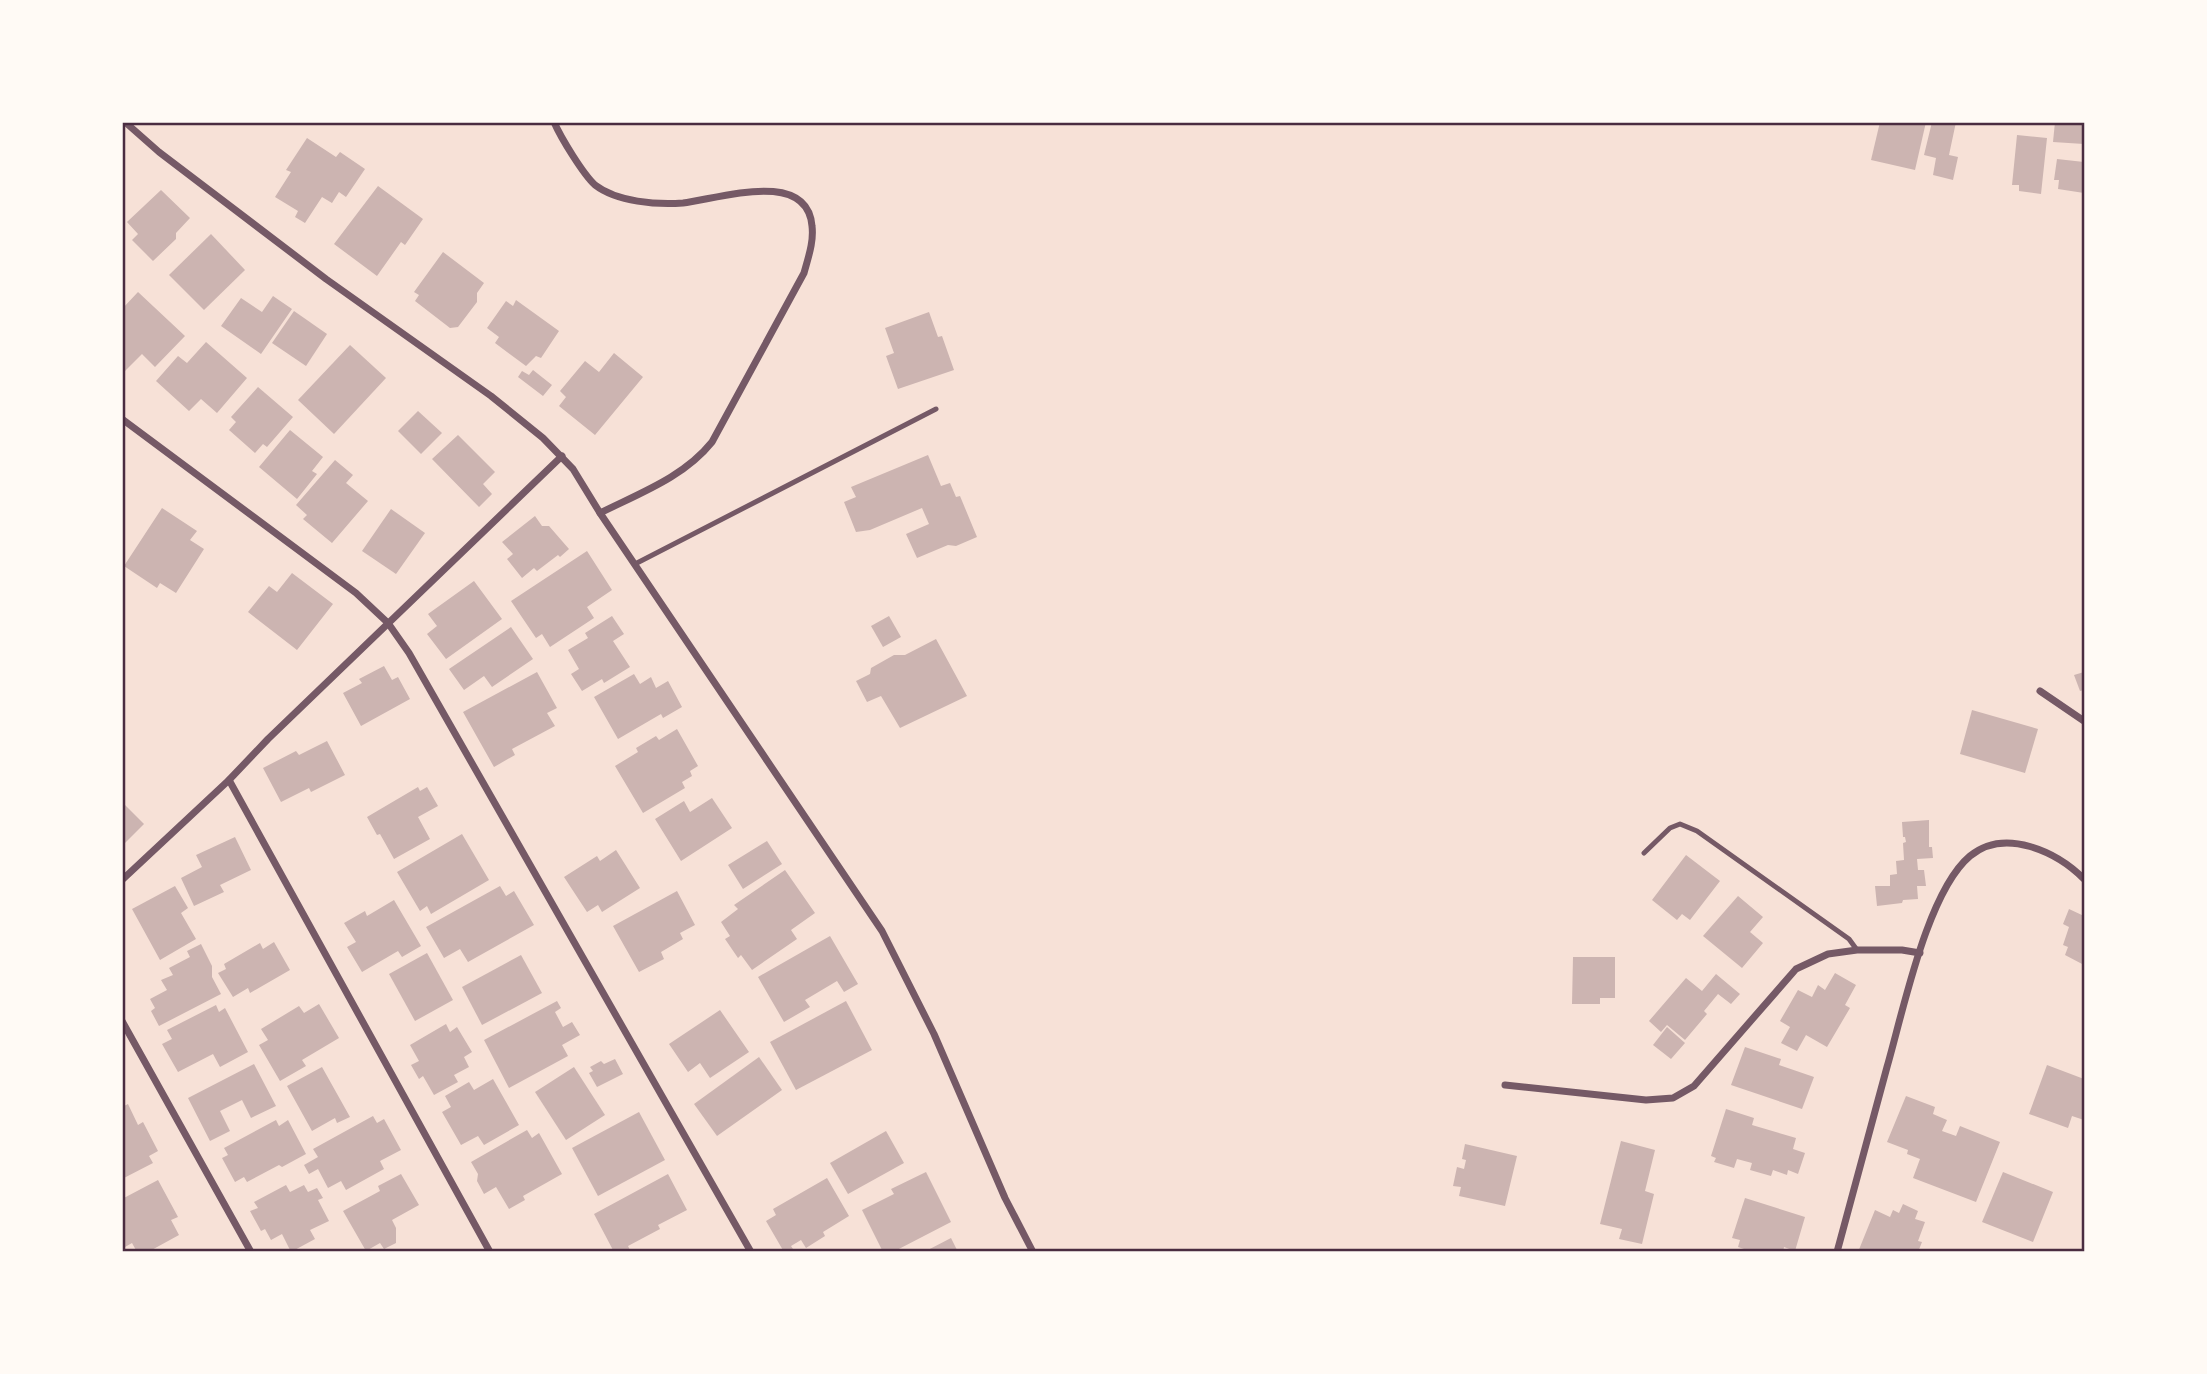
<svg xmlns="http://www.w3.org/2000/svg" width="2207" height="1374" viewBox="0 0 2207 1374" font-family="Arial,sans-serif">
	<rect width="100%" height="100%" fill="#f7e1d7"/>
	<g fill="#ccb4b1">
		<path d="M1880 122H1926L1915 170 1871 160Z"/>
		<path d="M1932 122H1956L1949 155 1958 157 1953 180 1933 175 1936 158 1924 155Z"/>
		<path d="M2055 122H2084V144L2053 142Z"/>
		<path d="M2017 135 2047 138 2041 194 2019 191V185H2012Z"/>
		<path d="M307 138 336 157 340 152 365 169 346 197 339 192 332 203 322 197 305 223 295 217 298 211 275 197 291 172 286 170Z"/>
		<path d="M2057 159 2084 162V193L2058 189 2059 180H2054Z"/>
		<path d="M378 186 423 219 405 245 401 242 377 276 334 244Z"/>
		<path d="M161 190 190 218 176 233V239L153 261 132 240 138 234 127 222Z"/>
		<path d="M211 234 245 270 204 310 169 275Z"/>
		<path d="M443 252 484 283 477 293V302L458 327 450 328 415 301 419 295 414 292Z"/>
		<path d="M138 292 185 336 155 367 142 354 122 374V309Z"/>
		<path d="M273 296 292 309 261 354 221 326 241 298 262 312Z"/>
		<path d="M516 300 559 331 541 358 536 356 526 366 495 343 499 337 487 328 506 301 513 306Z"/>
		<path d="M294 311 327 334 306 366 272 343Z"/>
		<path d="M929 312 938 337 942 336 954 370 898 389 886 356 894 353 885 328Z"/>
		<path d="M206 342 247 378 217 413 201 399 189 411 156 381 178 356 187 363Z"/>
		<path d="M350 345 386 378 334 434 298 400Z"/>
		<path d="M614 353 643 377 595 435 559 406 566 397 560 391 585 361 599 372Z"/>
		<path d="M533 370 552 385 543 396 518 377 522 371 529 375Z"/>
		<path d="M258 387 293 417 267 447 263 444 255 453 229 430 236 422 231 417Z"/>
		<path d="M418 411 442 433 421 454 398 431Z"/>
		<path d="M290 430 323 457 312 471 317 474 297 499 259 467Z"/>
		<path d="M458 435 495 472 483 484 492 494 479 507 432 459Z"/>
		<path d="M928 455 941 486 950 483 956 497 960 496 977 537 956 546 948 545 917 558 906 534 929 524 922 508 870 530 856 532 844 502 856 497 851 487Z"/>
		<path d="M335 460 353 475 346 483 368 501 332 543 303 519 307 515 296 505Z"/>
		<path d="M162 508 197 531 190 540 204 549 176 593 160 583 157 588 124 566Z"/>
		<path d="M391 509 425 533 396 574 362 551Z"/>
		<path d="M535 516 542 526H549L569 549 560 557 558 555 537 571 534 568 522 578 507 559 513 554 502 542Z"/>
		<path d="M587 551 612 590 587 607 594 618 550 647 542 634 536 638 511 601Z"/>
		<path d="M292 573 333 604 297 650 248 612 269 586 277 592Z"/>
		<path d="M474 581 502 619 446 659 427 634 437 626 428 614Z"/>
		<path d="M612 616 624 634 613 641 630 667 604 683 602 679 582 691 571 674 579 669 568 650 588 638 585 633Z"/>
		<path d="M889 616 901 637 883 647 871 626Z"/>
		<path d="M511 627 533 659 492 687 484 676 464 690 449 669Z"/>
		<path d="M936 639 967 696 900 728 881 696 867 702 856 681 870 674 871 668 894 655H905Z"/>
		<path d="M384 666 392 680 398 677 410 699 361 726 343 693 362 683 359 679Z"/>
		<path d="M537 672 557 708 547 713 555 726 512 749 515 755 494 767 463 712Z"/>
		<path d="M2084 672V690L2080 691 2074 675Z"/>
		<path d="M634 674 640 684 651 677 656 688 668 681 682 707 663 718 661 714 618 739 594 697Z"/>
		<path d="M1972 710 2038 729 2025 773 1960 754Z"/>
		<path d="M677 729 698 766 690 771 692 776 682 782 685 788 643 813 615 766 638 752 636 748 656 736 659 740Z"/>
		<path d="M327 741 345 775 311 792 309 788 281 802 263 768 296 751 299 755Z"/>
		<path d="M418 787 420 791 427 787 438 806 418 817 430 839 394 859 380 834 377 835 367 817Z"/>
		<path d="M712 798 732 828 681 861 655 819 684 801 690 812Z"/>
		<path d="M122 802 144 824 122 846Z"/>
		<path d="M1929 820V847H1932L1933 858 1917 859 1918 870H1924L1926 886H1917L1918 899 1903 900 1902 903 1877 906 1875 886H1890V875L1897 874 1896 861 1904 860 1903 843 1906 842 1905 837H1903L1902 822Z"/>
		<path d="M462 834 489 880 431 914 427 906 420 911 397 872Z"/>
		<path d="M235 837 251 870 220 885 224 892 194 906 181 878 202 867 196 855Z"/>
		<path d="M767 841 782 864 743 889 728 865Z"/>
		<path d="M616 850 640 888 602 912 598 905 587 912 564 877 597 856 600 861Z"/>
		<path d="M1686 855 1720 881 1690 920 1682 914 1677 920 1652 900Z"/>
		<path d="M785 870 815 913 791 930 797 939 752 970 741 955 738 958 725 939 730 936 721 922 738 909 734 905Z"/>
		<path d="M175 886 188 908 181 913 196 939 160 960 132 909Z"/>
		<path d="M500 886 506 896 514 891 534 925 468 962 460 949 444 958 426 927Z"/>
		<path d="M677 891 695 925 680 933 683 939 661 952 664 959 639 972 613 926Z"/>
		<path d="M1738 896 1763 917 1750 932 1763 943 1742 968 1703 936Z"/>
		<path d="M394 900 421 946 402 957 398 951 362 972 347 947 356 942 344 923 365 911 367 916Z"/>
		<path d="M2069 909 2084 916V965L2065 955 2068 947 2063 945 2069 927 2063 924Z"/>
		<path d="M830 936 858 984 844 992 837 981 805 1000 810 1007 784 1022 758 977Z"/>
		<path d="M274 942 290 970 250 993 248 988 233 997 218 973 226 969 224 964 260 943 263 949Z"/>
		<path d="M201 944 212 966V977L221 994 159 1026 151 1011 155 1008 150 999 167 990 161 980 173 975 169 968 190 957 187 951Z"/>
		<path d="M427 953 453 1000 415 1021 389 974Z"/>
		<path d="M521 955 542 993 482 1025 462 987Z"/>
		<path d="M1573 957H1615V998H1600V1004H1572Z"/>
		<path d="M1835 973 1856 985 1845 1005 1850 1008 1827 1047 1806 1035 1797 1051 1781 1043 1790 1027 1780 1021 1798 990 1812 997 1818 985 1825 990Z"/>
		<path d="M1716 974 1740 994 1731 1004 1718 994 1704 1011 1707 1014 1685 1040 1667 1025 1661 1032 1649 1021 1686 978 1702 991Z"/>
		<path d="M557 1001 561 1008 555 1012 563 1027 572 1022 580 1035 562 1045 568 1056 509 1088 484 1040Z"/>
		<path d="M846 1001 872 1050 796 1090 770 1042Z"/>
		<path d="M319 1004 339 1038 302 1060 306 1066 280 1081 259 1045 268 1040 261 1029 299 1006 304 1013Z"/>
		<path d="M216 1005 219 1012 225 1008 248 1052 220 1067 213 1054 178 1072 162 1044 172 1039 167 1030Z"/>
		<path d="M720 1010 749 1052 710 1078 700 1063 688 1072 669 1044Z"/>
		<path d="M446 1024 450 1032 457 1027 472 1052 464 1057 469 1067 454 1075 458 1082 434 1095 423 1076 419 1079 411 1065 419 1061 410 1045Z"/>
		<path d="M1667 1027 1685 1043 1671 1059 1653 1045Z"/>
		<path d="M1745 1047 1781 1059 1779 1065 1814 1077 1802 1109 1731 1085Z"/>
		<path d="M759 1057 782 1090 717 1136 694 1104Z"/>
		<path d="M615 1059 623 1074 597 1087 589 1073 593 1071 590 1067 601 1061 604 1064Z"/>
		<path d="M254 1064 276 1106 251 1118 242 1100 220 1111 230 1131 210 1141 188 1098Z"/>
		<path d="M2047 1065 2084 1079V1120L2072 1116 2068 1128 2029 1114Z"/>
		<path d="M322 1067 350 1117 337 1123 335 1118 312 1131 287 1086Z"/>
		<path d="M574 1067 605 1115 566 1140 535 1092Z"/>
		<path d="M493 1079 519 1125 484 1145 478 1136 461 1145 442 1112 451 1107 445 1096 469 1082 474 1090Z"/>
		<path d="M1906 1096 1935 1107 1933 1114 1947 1120 1942 1131 1956 1136 1960 1126 2000 1142 1976 1202 1913 1178 1920 1159 1907 1154 1908 1150 1887 1142Z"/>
		<path d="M128 1104 138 1125 143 1122 158 1151 149 1156 153 1163 122 1179V1107Z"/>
		<path d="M1726 1109 1754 1118 1752 1125 1796 1138 1793 1149 1805 1153 1798 1174 1788 1170 1787 1175 1773 1170 1771 1176 1750 1170 1752 1163 1737 1159 1734 1168 1714 1162 1716 1158 1711 1156Z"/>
		<path d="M639 1112 665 1160 598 1196 572 1148Z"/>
		<path d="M373 1116 377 1123 384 1119 401 1150 380 1161 384 1169 346 1190 341 1181 328 1188 318 1169 309 1174 304 1165 318 1157 313 1149Z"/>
		<path d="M276 1120 279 1126 288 1120 306 1154 282 1167 279 1165 247 1182 244 1177 235 1182 222 1158 228 1155 224 1148Z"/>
		<path d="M527 1130 532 1138 539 1133 562 1174 523 1196 525 1200 509 1209 496 1187 484 1194 477 1181 478 1174 471 1162Z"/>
		<path d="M886 1131 904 1163 848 1194 830 1163Z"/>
		<path d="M1621 1141 1655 1150 1645 1191 1654 1194 1642 1244 1619 1239 1622 1229 1600 1224Z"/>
		<path d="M1465 1144 1517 1156 1505 1206 1459 1196 1461 1187 1453 1186 1457 1167 1464 1169 1466 1160 1462 1159Z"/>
		<path d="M926 1172 951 1222 893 1252H883L862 1210 894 1194 891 1189Z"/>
		<path d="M2003 1172 2053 1192 2033 1242 1982 1222Z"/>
		<path d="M401 1174 419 1205 392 1220 396 1228V1243L384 1249 380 1243 366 1251 343 1211 380 1191 378 1186Z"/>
		<path d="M668 1174 687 1210 658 1225 660 1229 628 1246 631 1252H614L594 1214Z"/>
		<path d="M827 1178 849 1216 823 1232 825 1236 806 1248 801 1240 791 1246 795 1252H784L766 1221 776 1215 773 1209Z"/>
		<path d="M158 1180 178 1217 171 1220 179 1235 148 1252H137L132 1243 125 1247 122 1243V1199Z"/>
		<path d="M286 1185 290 1192 304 1185 308 1192 317 1188 323 1198 318 1200 329 1221 310 1230 315 1239 291 1252 282 1234 271 1240 265 1229 261 1231 250 1211 258 1208 254 1202Z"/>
		<path d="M1745 1198 1805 1217 1795 1251 1784 1247 1783 1252H1753L1738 1247 1740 1240 1732 1238Z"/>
		<path d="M1903 1204 1918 1211 1915 1219 1925 1222 1918 1241 1922 1242 1918 1252H1858L1875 1210 1890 1217 1893 1210 1899 1213Z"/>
		<path d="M951 1238 958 1252H924Z"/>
	</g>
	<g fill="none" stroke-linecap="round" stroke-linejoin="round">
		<g stroke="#755966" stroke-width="5">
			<path d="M635 564 936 409"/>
			<path d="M1644 853 1670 828 1680 824 1697 831 1849 939 1857 950"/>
		</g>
		<g stroke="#755966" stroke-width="7">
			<path d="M125 122 159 152 326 279 491 396 543 438 573 469 600 513 882 931 934 1034 1005 1198 1033 1252"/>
			<path d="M554 122C561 138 583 174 595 185 617 202 657 205 683 203 718 199 807 168 812 226 814 242 808 258 804 273L712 442C684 477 640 493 600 513"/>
			<path d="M122 419 356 593 388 623 409 653 751 1252"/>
			<path d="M2040 691 2084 721"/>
			<path d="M229 780 490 1252"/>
			<path d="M122 880 229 780 268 739 562 456"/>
			<path d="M122 1021 251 1252"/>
			<path d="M1505 1085 1646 1100 1673 1098 1694 1086 1796 969 1828 954 1857 950H1902L1920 953"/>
			<path d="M1837 1252C1854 1190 1871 1128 1887 1067 1903 1012 1927 892 1970 856 2005 827 2057 852 2084 879"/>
		</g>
	</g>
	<rect width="2207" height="1374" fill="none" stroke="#fffaf5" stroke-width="248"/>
	<rect x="124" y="124" width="1959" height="1126" fill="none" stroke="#4a2c40" stroke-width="2.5"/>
</svg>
